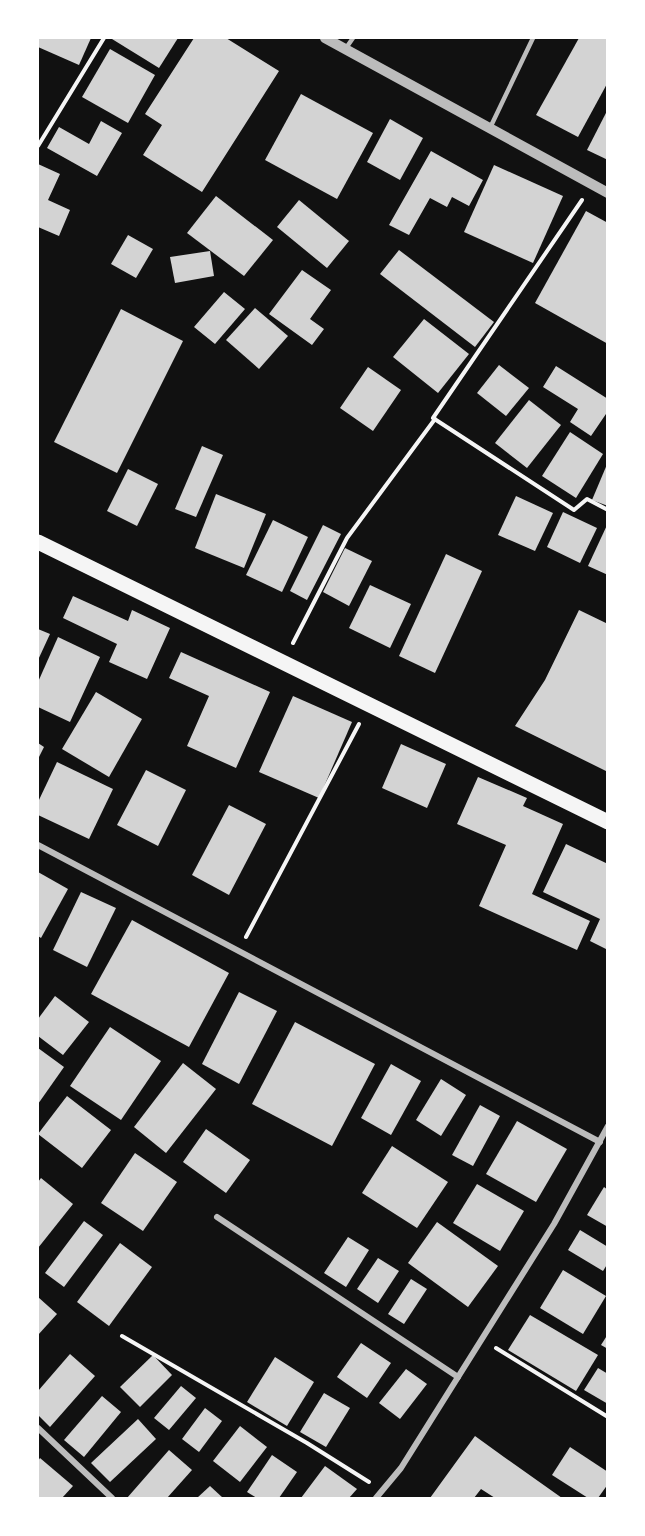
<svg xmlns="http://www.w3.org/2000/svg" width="645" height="1536" viewBox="0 0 645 1536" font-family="Bitter,serif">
	<rect width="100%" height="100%" fill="#111"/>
	<g fill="#d3d3d3">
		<path d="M38 38H91L79 65 38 47Z"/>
		<path d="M113 38H178L159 68 112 39Z"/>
		<path d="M194 38H226L279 71 202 192 143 155 162 125 145 114Z"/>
		<path d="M579 38H608V82L578 137 536 115Z"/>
		<path d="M110 49 155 75 128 123 82 97Z"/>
		<path d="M301 94 373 133 337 199 265 160Z"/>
		<path d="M608 109V160L587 150Z"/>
		<path d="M390 119 423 138 400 180 367 162Z"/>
		<path d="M101 121 122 133 97 176 47 148 59 127 89 144Z"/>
		<path d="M431 151 483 180 469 206 452 197 447 207 430 198 409 235 389 225Z"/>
		<path d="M38 164 60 174 48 200 70 210 59 236 38 227Z"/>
		<path d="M494 165 563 196 533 263 464 232Z"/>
		<path d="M216 196 273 240 244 276 187 233Z"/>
		<path d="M299 200 349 241 327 268 277 227Z"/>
		<path d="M586 211 608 223V344L535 303Z"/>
		<path d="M128 235 153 249 136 278 111 264Z"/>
		<path d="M399 250 494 322 475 347 380 274Z"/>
		<path d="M210 251 214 276 175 283 170 257Z"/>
		<path d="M302 270 331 290 310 319 324 329 312 345 269 314Z"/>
		<path d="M224 292 245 309 215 344 194 327Z"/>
		<path d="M255 308 288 336 259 369 226 340Z"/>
		<path d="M121 309 183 341 117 473 54 442Z"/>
		<path d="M424 319 469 354 438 393 393 357Z"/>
		<path d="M499 365 529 388 506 416 477 393Z"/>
		<path d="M556 366 608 399V411L591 436 570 422 578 409 543 387Z"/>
		<path d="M368 367 401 390 373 431 340 408Z"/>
		<path d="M529 400 561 425 527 468 495 443Z"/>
		<path d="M570 432 603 454 576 498 542 476Z"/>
		<path d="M202 446 223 455 196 517 175 509Z"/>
		<path d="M608 462V506L592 500Z"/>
		<path d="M128 469 158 484 137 526 107 511Z"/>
		<path d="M216 494 266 514 244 568 195 548Z"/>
		<path d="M516 496 553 513 535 551 498 535Z"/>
		<path d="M563 512 597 528 580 563 547 547Z"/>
		<path d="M273 520 308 537 282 592 246 575Z"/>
		<path d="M608 523V575L588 566Z"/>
		<path d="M323 525 341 534 307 600 290 591Z"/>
		<path d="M345 548 372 561 349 606 323 592Z"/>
		<path d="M446 554 482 571 435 673 399 656Z"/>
		<path d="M370 585 411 604 390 648 349 628Z"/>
		<path d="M73 596 128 621 132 610 170 628 147 679 109 662 117 644 63 618Z"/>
		<path d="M579 610 608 624V772L515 726 545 680Z"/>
		<path d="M38 629 50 634 38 660Z"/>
		<path d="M58 637 100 657 70 722 38 707V682Z"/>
		<path d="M181 652 270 692 236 768 187 746 209 696 169 678Z"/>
		<path d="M96 692 142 719 109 777 62 749Z"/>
		<path d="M293 696 352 722 319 798 259 772Z"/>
		<path d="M38 743 44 747 38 759Z"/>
		<path d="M401 744 446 764 427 808 382 788Z"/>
		<path d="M57 762 113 789 89 839 38 815V802Z"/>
		<path d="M146 770 186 790 158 846 117 825Z"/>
		<path d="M478 777 527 798 523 806 563 824 532 894 590 921 577 950 479 906 506 845 457 824Z"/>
		<path d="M229 805 266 824 229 895 192 875Z"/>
		<path d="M566 844 608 864V950L590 941 600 919 543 892Z"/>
		<path d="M38 872 68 889 41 938 38 936Z"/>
		<path d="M81 892 116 908 87 967 53 950Z"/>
		<path d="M132 920 229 973 189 1047 91 994Z"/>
		<path d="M239 992 277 1011 239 1084 202 1064Z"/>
		<path d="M55 996 89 1022 63 1055 38 1036V1019Z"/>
		<path d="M295 1022 375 1064 332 1146 252 1104Z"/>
		<path d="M110 1027 161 1061 121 1120 70 1086Z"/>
		<path d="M38 1048 64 1067 38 1104Z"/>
		<path d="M183 1063 216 1089 166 1153 134 1127Z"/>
		<path d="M391 1064 421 1081 391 1135 361 1118Z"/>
		<path d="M441 1079 466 1095 441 1136 416 1120Z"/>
		<path d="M67 1096 111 1130 82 1168 38 1134Z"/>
		<path d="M480 1105 500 1116 473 1166 452 1155Z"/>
		<path d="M517 1121 567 1149 536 1202 486 1174Z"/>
		<path d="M206 1129 250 1160 226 1193 183 1162Z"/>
		<path d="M392 1146 448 1182 417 1228 362 1193Z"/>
		<path d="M135 1153 177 1182 143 1231 101 1203Z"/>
		<path d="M41 1178 73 1204 38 1248V1182Z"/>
		<path d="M477 1184 524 1211 500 1251 453 1223Z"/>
		<path d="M604 1187 608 1190V1227L587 1215Z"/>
		<path d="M84 1221 103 1235 64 1287 45 1273Z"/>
		<path d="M437 1222 498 1266 468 1307 408 1263Z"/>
		<path d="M580 1230 608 1247V1263L603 1271 568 1250Z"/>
		<path d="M348 1237 369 1250 346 1287 324 1273Z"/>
		<path d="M120 1243 152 1267 109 1326 77 1302Z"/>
		<path d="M378 1258 399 1271 378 1303 357 1289Z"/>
		<path d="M563 1270 606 1296 583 1334 540 1308Z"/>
		<path d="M411 1279 427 1289 404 1324 388 1314Z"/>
		<path d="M38 1297 57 1314 38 1335Z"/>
		<path d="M530 1315 598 1355 576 1391 508 1350Z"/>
		<path d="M608 1334V1349L601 1345Z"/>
		<path d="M361 1343 391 1363 367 1398 337 1377Z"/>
		<path d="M70 1354 95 1376 50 1427 38 1415V1391Z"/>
		<path d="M153 1355 172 1375 140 1407 120 1387Z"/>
		<path d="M275 1357 314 1382 287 1426 247 1402Z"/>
		<path d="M598 1368 608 1374V1404L584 1390Z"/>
		<path d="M406 1369 427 1384 400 1419 379 1403Z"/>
		<path d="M181 1386 196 1398 169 1430 154 1418Z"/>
		<path d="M324 1393 350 1408 326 1447 300 1432Z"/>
		<path d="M102 1396 121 1412 84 1457 64 1440Z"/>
		<path d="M205 1408 222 1421 199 1452 182 1439Z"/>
		<path d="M138 1419 156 1439 110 1482 91 1463Z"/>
		<path d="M240 1426 267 1447 240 1482 213 1461Z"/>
		<path d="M475 1436 504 1457 562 1498H495L481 1489 474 1498H430Z"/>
		<path d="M570 1447 608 1472V1484L598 1498H588L552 1475Z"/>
		<path d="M169 1450 192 1470 167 1498H127Z"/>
		<path d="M272 1455 297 1472 279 1498H257L247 1492Z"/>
		<path d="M40 1458 73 1486 62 1498H38V1461Z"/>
		<path d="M325 1466 357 1489 349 1498H301Z"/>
		<path d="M210 1486 223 1498H197Z"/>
	</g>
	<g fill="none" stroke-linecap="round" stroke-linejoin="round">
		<g stroke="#f5f5f5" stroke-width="4">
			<path d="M38 146 104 38"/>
			<path d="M582 200 433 418 574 510 587 499 608 510"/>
			<path d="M293 643 347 538 435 419"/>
			<path d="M246 937 359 724"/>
			<path d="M122 1336 307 1443 369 1482"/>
			<path d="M496 1348 608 1417"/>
		</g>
		<g stroke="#bcbcbc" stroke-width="4.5">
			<path d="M346 48 353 38"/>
			<path d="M490 128 533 38"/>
		</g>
		<g stroke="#bcbcbc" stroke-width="6">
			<path d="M38 845 600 1142"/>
			<path d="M217 1217 458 1377"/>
			<path d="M38 1428 112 1498"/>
			<path d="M376 1498 401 1468 554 1224 608 1126"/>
		</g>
		<path stroke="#bcbcbc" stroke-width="10" d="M325 38 608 193"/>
		<path stroke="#f5f5f5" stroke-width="15" d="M38 542 608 822"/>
	</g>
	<rect width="645" height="1536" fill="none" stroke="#ffffff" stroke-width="78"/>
</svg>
